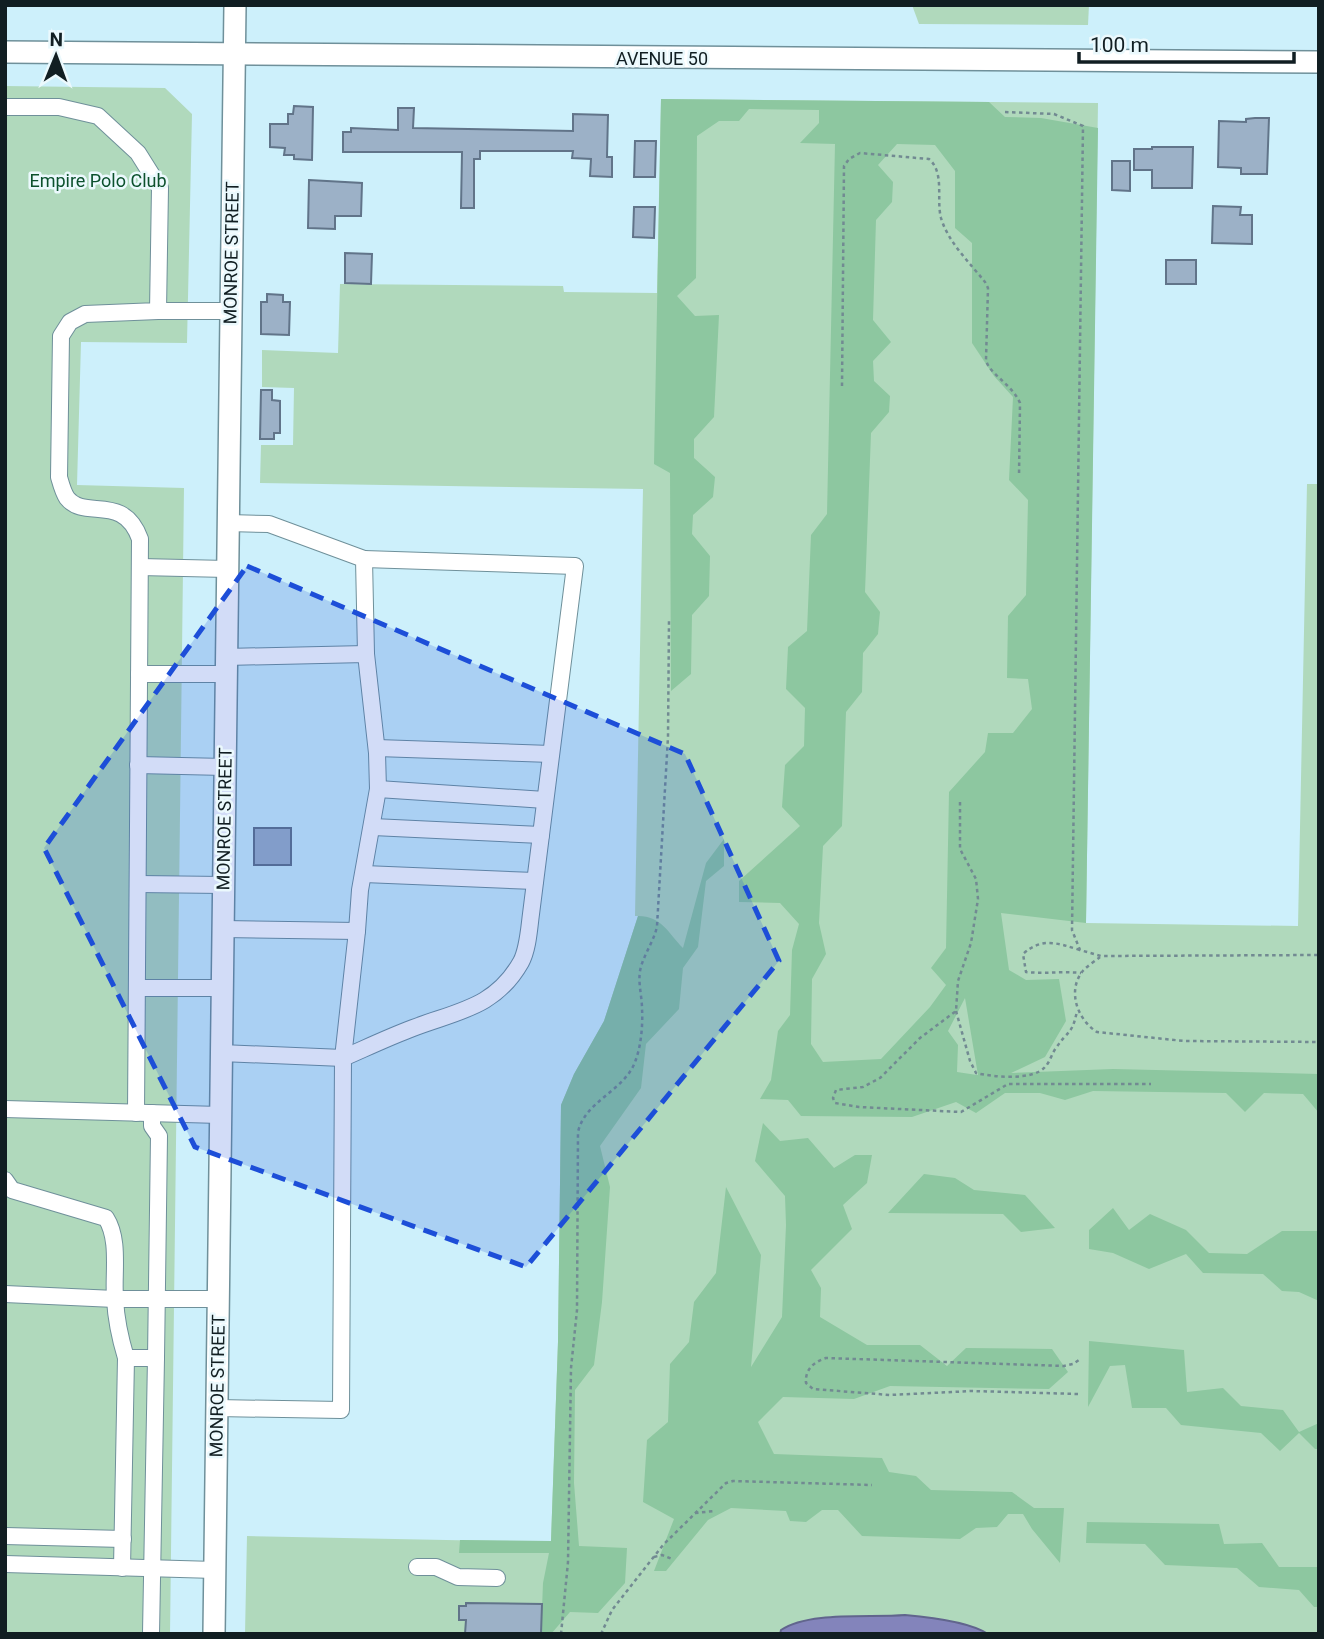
<svg xmlns="http://www.w3.org/2000/svg" width="1324" height="1639" viewBox="0 0 1324 1639" font-family="Roboto,sans-serif">
	<rect width="100%" height="100%" fill="#cdf0fb"/>
	<g fill="#b0d9bc">
		<path d="M912 5H1089L1088 25 919 24Z"/>
		<path d="M5 86 165 88 192 114 187 343 81 342 77 485 184 488 170 1634H5Z"/>
		<path d="M661 99 1098 103 1086 923 1298 926 1307 484H1319V1634H245L247 1536 551 1542 558 1342 561 1105 574 1074 604 1021 638 916H635L643 489 260 483 261 445H293L294 388 262 387V350L338 353 340 284 563 286 564 292 657 293Z"/>
	</g>
	<g fill="#8dc7a0" fill-rule="evenodd">
		<path d="M661 99 989 102 1005 117 1041 118 1098 128 1086 923 1001 913 1009 970 1026 980 1059 979 1066 1021 1045 1057 1011 1073 1113 1069 1319 1074V1113L1303 1094 1264 1093 1245 1112 1226 1093 1093 1091 1065 1100 1040 1093H1005L976 1113 956 1102 912 1117 801 1116 788 1100 760 1099 771 1080 778 1031 790 1015 792 950 799 924 780 903 739 902V881L800 826 782 807 785 765 804 746 805 708 786 689 788 647 807 631 811 535 827 514 835 144 800 143 819 123V110L749 109 739 121H719L697 136 696 278 677 296 695 316 719 315 714 417 694 439V458L715 477 713 497 693 515 692 534 710 556 709 596 692 615 691 674 671 691 670 473 654 464ZM897 144 935 145 955 171V228L972 243V343L994 376 1013 397 1009 480 1028 500 1026 595 1008 616 1007 678 1028 679 1032 709 1013 733H988L985 752 949 792 946 948 931 968 946 985 930 1007 881 1059 823 1062 811 1044 812 979 826 954 819 923 823 846 842 826 846 712 862 692 863 653 878 634 880 612 865 592 871 433 889 412 890 396 874 381 873 361 891 342 873 320 876 220 892 202 893 182 878 165ZM965 998 978 1075H977L957 1072 958 1045 948 1031Z"/>
		<path d="M724 839V866L706 881 698 947 683 968 679 1009 646 1044 641 1088 600 1146 610 1187 602 1302 594 1365 575 1390 574 1483 579 1546 627 1548 625 1583 598 1613 570 1612 551 1634H541L543 1583 549 1553H459L460 1540 551 1541 558 1342 561 1105 574 1074 604 1021 638 916C662 916 668 933 683 948L706 863Z"/>
		<path d="M763 1123 780 1141 808 1138 834 1168 855 1155H872L867 1183 843 1205 852 1229 811 1270 821 1288 820 1317 867 1345H920L947 1366 966 1348 1052 1349 1068 1372 1049 1389 890 1386 854 1399 783 1397 758 1422 774 1454 882 1458 889 1472 916 1476 931 1490 1012 1492 1034 1508H1064L1060 1563 1032 1529 1023 1514H1008L997 1527 976 1528 960 1539 862 1536 838 1510H822L806 1522 790 1521 786 1511 731 1508 708 1520 666 1571H654L674 1519 643 1502 647 1440 668 1422 670 1364 689 1342 694 1302 716 1273 726 1187 761 1255 751 1367 782 1317 786 1225 785 1196 755 1161Z"/>
		<path d="M924 1174 955 1178 974 1190 1025 1195 1055 1228 1021 1232 1003 1214 888 1213Z"/>
		<path d="M1113 1208 1129 1230 1150 1214 1186 1230 1209 1253 1247 1254 1282 1231H1319V1301L1299 1292 1282 1291 1263 1274 1203 1273 1186 1254 1149 1269 1113 1253 1089 1249V1230Z"/>
		<path d="M1089 1341 1184 1350 1187 1392 1223 1388 1241 1406 1283 1410 1299 1432 1319 1423V1449H1315L1299 1433 1280 1451 1261 1433 1181 1425 1166 1408H1132L1125 1365 1110 1366 1088 1407Z"/>
		<path d="M1087 1522 1219 1524 1224 1544 1262 1543 1279 1567H1319V1607H1314L1299 1590 1259 1587 1237 1568 1165 1565 1145 1544 1086 1543Z"/>
	</g>
	<path fill="#8384bb" stroke="#61658d" stroke-width="2" d="M905 1615C928 1617 968 1621 988 1634H780L781 1630C809 1611 869 1618 905 1615Z"/>
	<g fill="#9cb1c7" stroke="#617489" stroke-width="2">
		<path d="M294 106 313 107 312 160 294 159V155H284L285 148 270 147V124H288V114H293Z"/>
		<path d="M398 108H414L413 128 573 131V114L608 115 607 157H612V177L590 176 591 159 572 158 573 151H480V159H474V208H461L462 152H343V132H351V128L398 130Z"/>
		<path d="M1255 118H1269L1267 174H1241V168L1218 167 1219 121 1246 122V119Z"/>
		<path d="M635 141H656L655 177H634Z"/>
		<path d="M1152 147H1193L1192 188H1152V170H1134V149H1152Z"/>
		<path d="M1112 161H1130V191L1112 190Z"/>
		<path d="M309 180 362 183 361 216H335V229L308 228Z"/>
		<path d="M1213 206 1241 207 1240 215H1252V244L1212 243Z"/>
		<path d="M634 207H655L654 238 633 237Z"/>
		<path d="M345 253 372 254 371 284 345 283Z"/>
		<rect x="1166" y="260" width="30" height="24"/>
		<path d="M267 294 283 295V302H290L289 335 261 334V302H267Z"/>
		<path d="M261 390H272V400L280 401V433H274V439H260Z"/>
		<rect x="254" y="828" width="37" height="37"/>
		<path d="M466 1603 542 1604 541 1634H465L466 1620H459V1606H466Z"/>
	</g>
	<g fill="none" stroke-linecap="round" stroke-linejoin="round">
		<defs>
			<g id="minor">
				<path d="M5 107H59L98 116 138 153 160 188 158 311 85 314 70 322 61 336 59 477C61 484 63 492 67 498 85 521 123 492 140 539L136 1113"/>
				<path d="M158 311H230"/>
				<path d="M228 523 269 524 364 559 366 654"/>
				<path d="M140 567 227 569"/>
				<path d="M139 674H226"/>
				<path d="M377 748 551 754"/>
				<path d="M138 765 225 767"/>
				<path d="M378 789 545 800"/>
				<path d="M373 827 541 835"/>
				<path d="M364 874 535 881"/>
				<path d="M138 884 223 885"/>
				<path d="M223 929 357 931 360 890 378 789 377 753 366 654 226 657"/>
				<path d="M137 988H222"/>
				<path d="M221 1053 343 1058 357 931"/>
				<path d="M5 1109 220 1115"/>
				<path d="M152 1113V1126L159 1136 156 1358"/>
				<path d="M5 1180 12 1190 106 1218C120 1240 113 1273 115 1299 116 1319 120 1338 126 1358L122 1568"/>
				<path d="M5 1294 115 1299H218"/>
				<path d="M126 1358H156L151 1634"/>
				<path d="M217 1408 341 1410 343 1058C366 1048 389 1037 413 1028 457 1011 495 1008 521 962 528 949 529 929 531 914L575 566 364 559"/>
				<path d="M5 1536 123 1539"/>
				<path d="M5 1564 215 1570"/>
				<path d="M417 1567H436L458 1577 497 1578"/>
			</g>
			<g id="major">
				<path d="M5 52 1319 62"/>
				<path d="M214 1634 235 5"/>
			</g>
		</defs>
		<use href="#minor" stroke="#6f909a" stroke-width="18"/>
		<use href="#major" stroke="#6f909a" stroke-width="24"/>
		<g stroke="#728a92" stroke-width="2.5" stroke-dasharray="3.5 3.5" stroke-linecap="butt">
			<path d="M1005 112 1054 114 1083 126 1072 930 1080 950 1101 956 1319 955"/>
			<path d="M842 386 844 166 849 159 860 153 929 159C945 173 936 199 941 218 948 242 970 263 985 282L988 288 986 360C989 374 1012 384 1020 403L1019 476"/>
			<path d="M960 802V849L976 879 978 899 971 943 958 981 956 1011 920 1038 880 1078 863 1087 836 1090 833 1098 835 1103 859 1107 961 1112 1008 1084H1151"/>
			<path d="M1080 950C1057 943 1042 937 1023 954L1026 972C1045 974 1062 971 1081 973"/>
			<path d="M1100 957C1095 961 1087 966 1082 972 1067 992 1078 1020 1097 1032L1184 1041 1319 1042"/>
			<path d="M956 1011 970 1061 976 1073C993 1077 1033 1081 1045 1067 1050 1062 1052 1053 1056 1048 1069 1029 1072 1035 1077 1011"/>
			<path d="M1078 1394 972 1391 890 1395 813 1389 806 1383C805 1370 813 1362 826 1358L1064 1366 1073 1364 1079 1360"/>
			<path d="M695 1513 714 1511"/>
			<path d="M654 1557 662 1555 672 1559"/>
			<path d="M561 1634 568 1562 571 1368 577 1310 578 1132C585 1101 624 1091 635 1062 641 1047 643 1025 642 1009 642 996 638 984 640 971 643 955 654 942 657 926L668 737 669 620"/>
			<path d="M601 1634 612 1610 663 1545 726 1483 733 1481 872 1485"/>
		</g>
		<use href="#minor" stroke="#fff" stroke-width="16"/>
		<use href="#major" stroke="#fff" stroke-width="21"/>
	</g>
	<path fill="#1d4ed8" fill-opacity="0.2" stroke="#1d4ed8" stroke-width="5" stroke-dasharray="14 9" stroke-linejoin="round" d="M247 566 685 754 779 961 526 1267 195 1147 44 848Z"/>
	<g text-anchor="middle" dominant-baseline="central" stroke-width="5" stroke-linejoin="round" paint-order="stroke">
		<g font-size="18" fill="#111e22" stroke="#ebf9fd">
			<text x="662" y="58">AVENUE 50</text>
			<text transform="translate(231 253) rotate(-89)">MONROE STREET</text>
			<text transform="translate(224 819) rotate(-89)">MONROE STREET</text>
			<text transform="translate(217 1386) rotate(-89)">MONROE STREET</text>
		</g>
		<g font-size="18" fill="#0c512d" stroke="#ebf9fd">
			<text x="98" y="180">Empire Polo Club</text>
		</g>
	</g>
	<rect width="1324" height="1639" fill="none" stroke="#111e22" stroke-width="14"/>
	<g transform="translate(56 56) rotate(1)" stroke="#ebf9fd" stroke-width="5" paint-order="stroke">
	<path d="M0-5L12 26L0 18L-12 26Z" fill="#111e22"/>
	<text y="-10" font-size="19" font-weight="bold" text-anchor="middle" fill="#111e22">N</text>
	</g>
	<path d="M1079 52v10h215v-10" fill="none" stroke="#111e22" stroke-width="3.5"/>
	<text x="1090" y="52" font-size="21" fill="#111e22" stroke="#ebf9fd" stroke-width="5" paint-order="stroke">100 m</text>
</svg>
